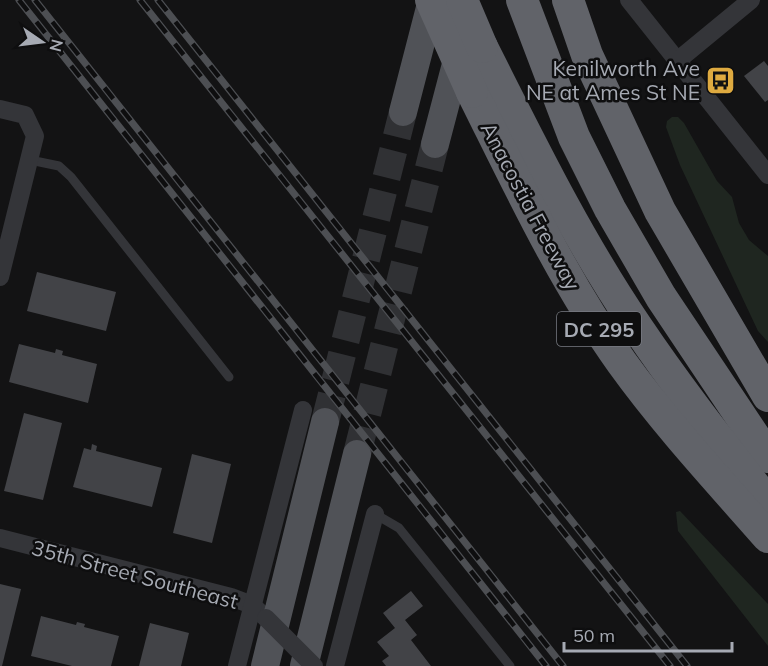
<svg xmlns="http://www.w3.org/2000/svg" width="768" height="666" viewBox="0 0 768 666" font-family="Mulish,sans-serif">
	<rect width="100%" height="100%" fill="#131314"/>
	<g fill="#1f2620">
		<path d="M672 117H678L684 123 717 181 732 197 739 223 749 240 768 256V342L758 331 680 165 666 127 667 121Z"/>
		<path d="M680 511 768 604V646L678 531 676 512Z"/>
	</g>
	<g fill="#424347">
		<path d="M764 61 768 66V100L765 102 744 76Z"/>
		<path d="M37 272 116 292 106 331 27 311Z"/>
		<path d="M19 344 55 353 56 349 63 351 62 355 97 364 88 403 9 382Z"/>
		<path d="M24 413 62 423 43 500 4 491Z"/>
		<path d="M92 444 97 446 96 451 162 468 152 507 73 487 84 448 91 450Z"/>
		<path d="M192 454 231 464 212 543 173 533Z"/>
		<path d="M0 584 21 589 2 666H0Z"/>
		<path d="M411 591 423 606 405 620 417 635 411 640 431 666H386L382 661 389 656 377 642 395 628 383 613Z"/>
		<path d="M41 616 76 625 77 622 85 624 84 627 119 636 111 666H72L31 656Z"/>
		<path d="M150 623 189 633 181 666H139Z"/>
	</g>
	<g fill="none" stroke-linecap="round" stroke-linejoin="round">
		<g stroke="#303134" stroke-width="28" stroke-dasharray="28 14" stroke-linecap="butt">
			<path d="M325 422 403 112"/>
			<path d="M357 454 435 144"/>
		</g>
		<g stroke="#343539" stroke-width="9">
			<path d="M30 160 59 166 71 177 229 377"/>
			<path d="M375 514 399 528 510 666"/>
		</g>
		<g stroke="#343539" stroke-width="18">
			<path d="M629 0 768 175"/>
			<path d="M677 61 751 0"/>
			<path d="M0 109 25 115 35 136 0 277"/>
			<path d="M0 538 231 597 252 605 266 618"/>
			<path d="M237 666 303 410"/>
			<path d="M335 666 375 514"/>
		</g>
		<g stroke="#505257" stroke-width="28">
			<path d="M403 112 432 0"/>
			<path d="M435 144 461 45"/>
			<path d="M265 666 325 422"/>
			<path d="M304 666 357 454"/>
		</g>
		<g stroke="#616369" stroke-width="32">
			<path d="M522 0 574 137 610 209 661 297 768 457"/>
			<path d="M568 0 587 55 660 211 768 396"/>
			<path d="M482 47C530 142 577 239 637 327 678 388 723 445 768 503"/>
			<path d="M472 92C518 184 562 279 622 363 666 424 718 480 768 537"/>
		</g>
		<defs>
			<g id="rail">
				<path d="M19 0 546 666"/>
				<path d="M35 0 563 666"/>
				<path d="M140 0 670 666"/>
				<path d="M158 0 687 666"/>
			</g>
		</defs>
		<use href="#rail" stroke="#4d4f53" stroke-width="7"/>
		<use href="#rail" stroke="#0e0e0f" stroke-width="4.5" stroke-dasharray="14" stroke-linecap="butt"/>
		<path stroke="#343539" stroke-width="18" d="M266 618 314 666"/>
		<g stroke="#616369" stroke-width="32">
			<path d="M431 0 472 92"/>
			<path d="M462 0 482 47"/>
		</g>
	</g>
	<defs>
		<symbol id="bus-square" viewBox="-11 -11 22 22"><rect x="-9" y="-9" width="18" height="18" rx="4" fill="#deaa40" stroke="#0e0e0f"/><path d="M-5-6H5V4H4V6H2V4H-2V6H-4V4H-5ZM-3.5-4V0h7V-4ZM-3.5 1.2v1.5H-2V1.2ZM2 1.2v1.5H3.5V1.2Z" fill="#111"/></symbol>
	</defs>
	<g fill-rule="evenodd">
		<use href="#bus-square" x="704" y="64" width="33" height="33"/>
	</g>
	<g text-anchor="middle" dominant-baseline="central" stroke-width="5" stroke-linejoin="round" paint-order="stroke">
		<rect fill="#0e0e0f" stroke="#787b82" stroke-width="1.5" x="557" y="312" width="84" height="34" rx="4.5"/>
		<g font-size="20" font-weight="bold" fill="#a6aab3">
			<text x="599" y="329">DC 295</text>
		</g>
		<g font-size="21" fill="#a6aab3" stroke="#0e0e0f" text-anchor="end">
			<text x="700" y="68">Kenilworth Ave<tspan x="700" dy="24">NE at Ames St NE</tspan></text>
		</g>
		<g font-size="21" fill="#a6aab3" stroke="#0e0e0f">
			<text transform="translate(531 206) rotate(62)">Anacostia Freeway</text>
			<text transform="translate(135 574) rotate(15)">35th Street Southeast</text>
		</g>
	</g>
	<g transform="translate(42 42) rotate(104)" stroke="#0e0e0f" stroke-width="4.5" paint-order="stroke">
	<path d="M0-4.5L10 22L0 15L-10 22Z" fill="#a6aab3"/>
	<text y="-9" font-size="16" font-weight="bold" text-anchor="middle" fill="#a6aab3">N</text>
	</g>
	<path d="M564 642v9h168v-9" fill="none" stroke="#a6aab3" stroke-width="3"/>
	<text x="573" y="642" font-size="18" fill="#a6aab3" stroke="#0e0e0f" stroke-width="4.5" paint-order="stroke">50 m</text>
</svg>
